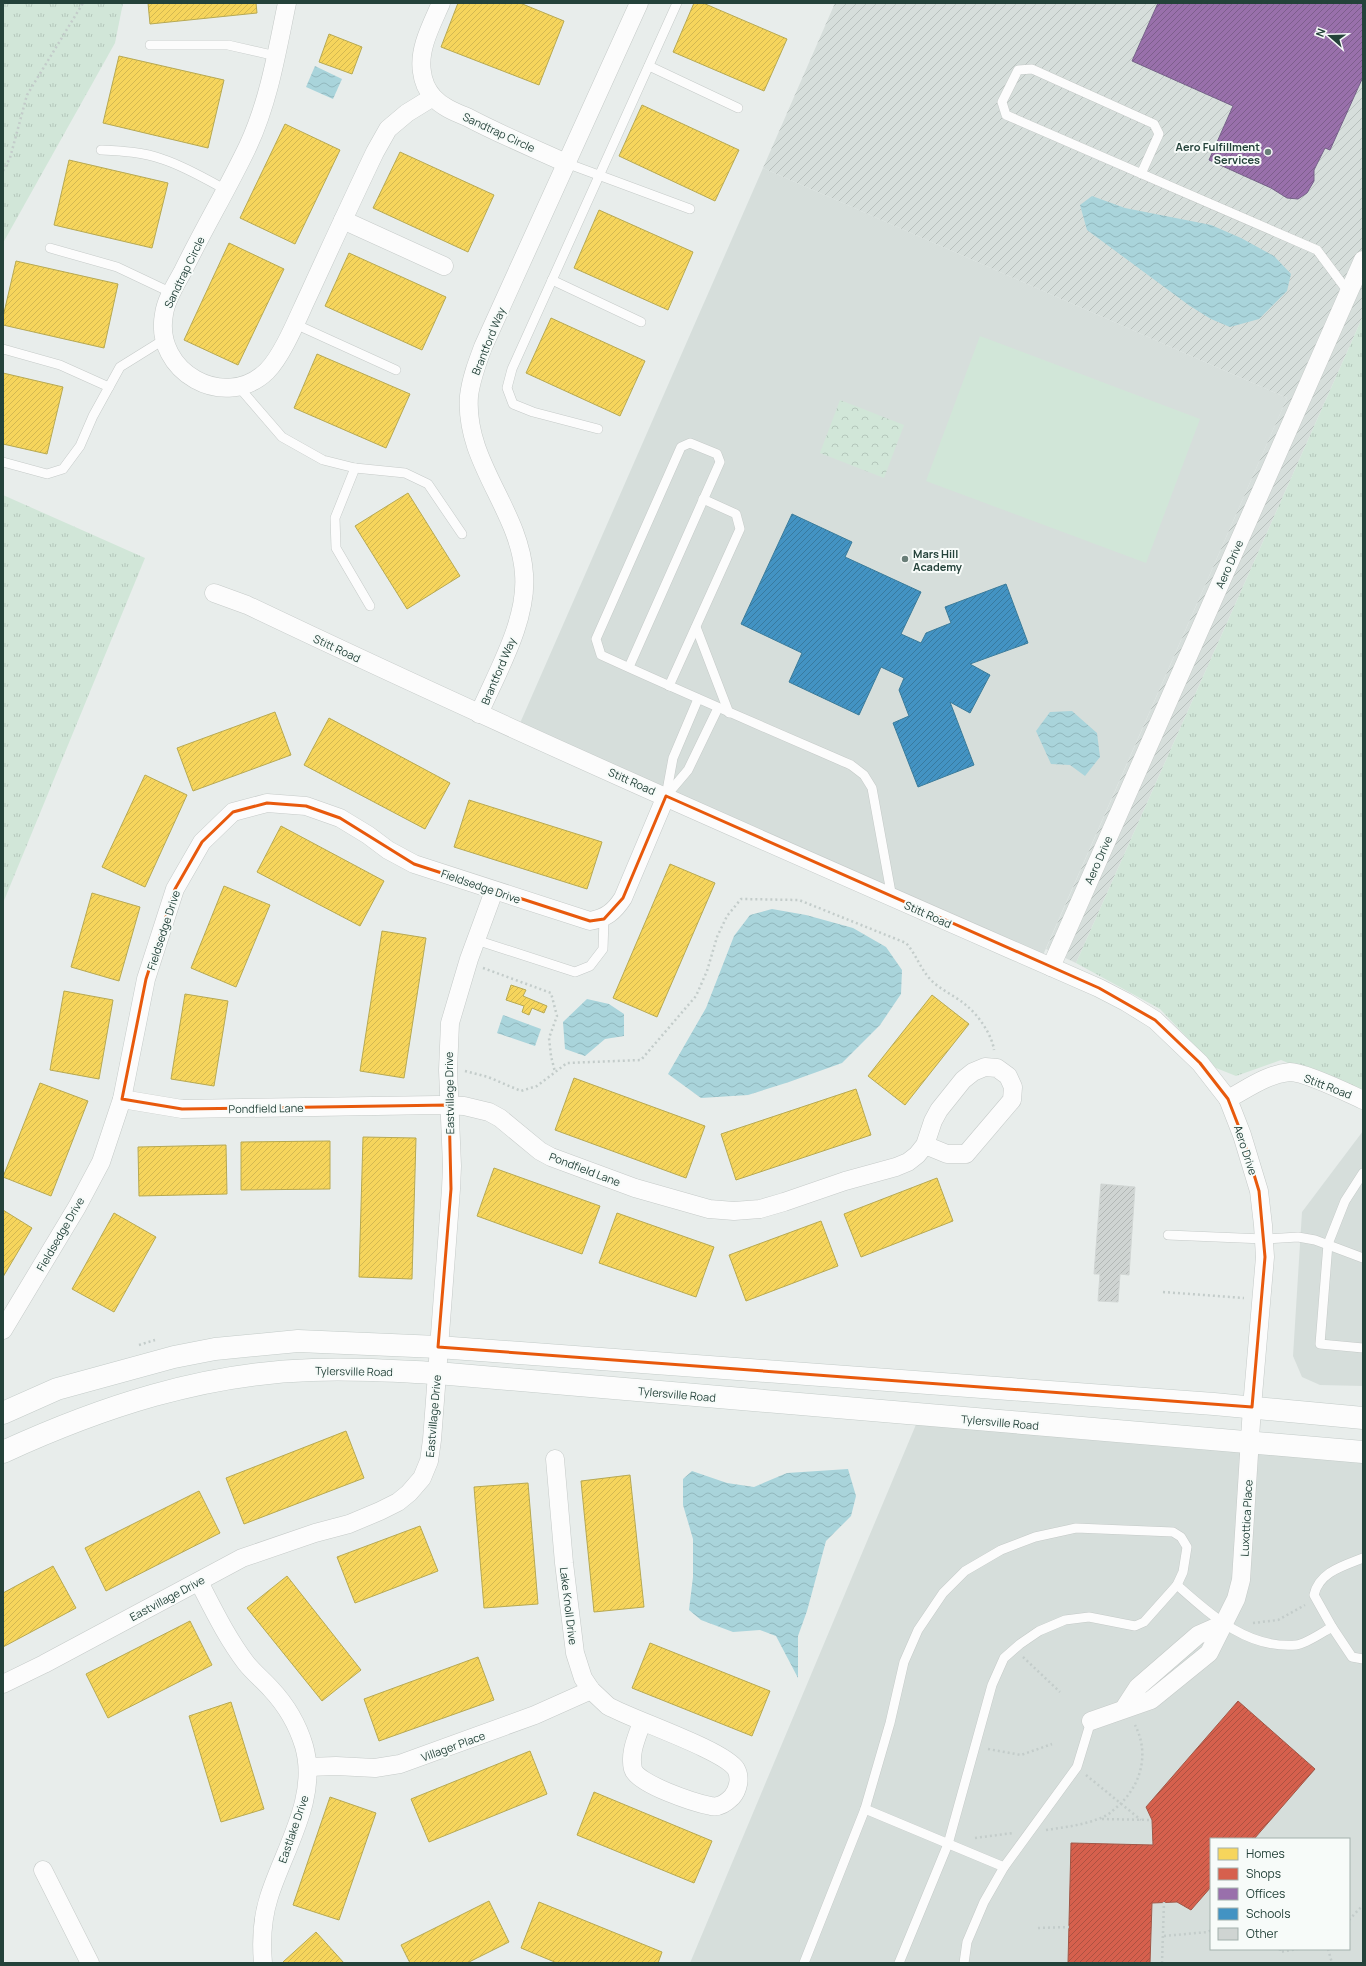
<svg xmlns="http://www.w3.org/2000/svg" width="1366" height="1966" viewBox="0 0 1366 1966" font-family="Manrope,sans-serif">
	<defs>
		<pattern id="industrial-furrows" width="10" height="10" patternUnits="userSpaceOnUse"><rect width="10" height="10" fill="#d6dedb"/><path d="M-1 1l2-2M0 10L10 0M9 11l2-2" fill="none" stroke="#b8c0bd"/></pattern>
		<pattern id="grass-tufts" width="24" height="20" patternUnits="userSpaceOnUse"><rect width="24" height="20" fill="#d1e6d8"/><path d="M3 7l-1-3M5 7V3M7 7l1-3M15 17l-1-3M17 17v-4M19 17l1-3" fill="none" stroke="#b3c6ba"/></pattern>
		<pattern id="park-crowns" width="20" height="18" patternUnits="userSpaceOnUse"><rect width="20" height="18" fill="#d1e6d8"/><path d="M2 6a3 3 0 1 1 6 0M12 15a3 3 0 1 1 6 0" fill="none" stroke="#b3c6ba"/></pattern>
		<pattern id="water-waves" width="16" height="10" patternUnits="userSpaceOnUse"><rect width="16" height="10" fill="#a9d4db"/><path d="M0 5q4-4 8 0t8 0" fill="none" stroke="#91b7bd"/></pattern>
		<pattern id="homes-hatch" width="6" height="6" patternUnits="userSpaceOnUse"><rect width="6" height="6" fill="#f6d55c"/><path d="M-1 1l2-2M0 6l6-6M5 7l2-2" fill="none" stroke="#d3b851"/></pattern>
		<pattern id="shops-hatch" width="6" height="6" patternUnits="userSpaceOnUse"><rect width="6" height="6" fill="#d6604d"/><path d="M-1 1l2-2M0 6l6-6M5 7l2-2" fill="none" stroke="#ad5141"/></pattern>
		<pattern id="offices-hatch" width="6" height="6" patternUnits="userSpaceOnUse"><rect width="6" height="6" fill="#9970ab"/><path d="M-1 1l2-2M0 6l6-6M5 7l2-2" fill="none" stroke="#7d5e8c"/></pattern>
		<pattern id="schools-hatch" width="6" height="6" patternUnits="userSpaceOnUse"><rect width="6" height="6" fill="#4393c3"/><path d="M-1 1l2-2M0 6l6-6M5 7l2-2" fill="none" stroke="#387a9f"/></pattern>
		<pattern id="building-hatch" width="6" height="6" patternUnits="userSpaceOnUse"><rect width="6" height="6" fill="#cfd4d2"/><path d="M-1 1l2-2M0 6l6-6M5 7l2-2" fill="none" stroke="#b2b7b5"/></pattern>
	</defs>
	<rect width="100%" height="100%" fill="#e8edeb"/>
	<g fill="#d6dedb" fill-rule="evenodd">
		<path d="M763 168 1287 398 1040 962 517 730Z"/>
		<path d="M1363 1131V1386L1320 1385 1302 1377 1293 1356 1302 1212Z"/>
		<path d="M920 1415 1363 1452V1963H690ZM1211 1839H1349V1949H1211Z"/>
	</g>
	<path fill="url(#industrial-furrows)" d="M835 3H1363V316L1076 963 1046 949 1287 398 763 168Z"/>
	<g fill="url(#grass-tufts)">
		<path d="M3 3H123L115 43 3 243Z"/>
		<path d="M1363 316V1095L1281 1060 1236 1076 1216 1068 1160 1009 1076 963Z"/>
		<path d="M3 495 145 558 3 903Z"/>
	</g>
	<path fill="url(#park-crowns)" d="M840 400 904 425 884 478 820 453Z"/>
	<path fill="#d1e6d8" d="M980 336 1200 419 1146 563 926 481Z"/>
	<g fill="url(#water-waves)">
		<path d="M315 66 342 79 333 99 306 87Z"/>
		<path d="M1092 196 1125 208 1211 225 1241 238 1274 256 1291 274 1287 291 1259 319 1230 327 1211 319 1190 306 1087 230 1080 205Z"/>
		<path d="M1072 711 1097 733 1100 757 1085 776 1070 765 1051 764 1036 731 1050 712Z"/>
		<path d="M772 909 806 915 853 928 886 947 902 970 901 994 880 1025 842 1063 789 1082 748 1095 701 1098 668 1074 706 1008 734 936 750 915Z"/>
		<path d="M587 999 609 1004 624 1014V1036L605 1039 585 1056 565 1049 563 1022Z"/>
		<path d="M503 1015 541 1029 535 1046 497 1033Z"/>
		<path d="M848 1469 856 1496 851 1516 826 1541 807 1611 798 1636V1678L776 1636 760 1630 733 1632 701 1620 689 1610 693 1577V1539L683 1505V1479L692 1471 727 1483 754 1487 787 1473Z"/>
	</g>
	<g fill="url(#homes-hatch)" stroke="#b7a952">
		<path d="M148 3H256L257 13 150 24Z"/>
		<path d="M458 3H520L564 21 539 85 441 47Z"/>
		<path d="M694 3H703L787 39 764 91 673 52Z"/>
		<path d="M329 34 362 47 352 74 319 62Z"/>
		<path d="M119 56 224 80 208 148 103 123Z"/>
		<path d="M642 105 739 150 715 201 619 156Z"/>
		<path d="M285 124 340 150 295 244 240 218Z"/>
		<path d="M400 152 494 195 468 252 373 208Z"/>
		<path d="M69 160 168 183 152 248 54 225Z"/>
		<path d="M599 210 693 252 668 310 574 268Z"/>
		<path d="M229 243 284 269 238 365 184 340Z"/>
		<path d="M349 253 446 297 422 350 325 306Z"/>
		<path d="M16 261 118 284 104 348 3 325V317Z"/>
		<path d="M551 318 645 361 620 416 526 373Z"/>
		<path d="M317 354 410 394 386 448 294 408Z"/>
		<path d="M3 373 63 387 47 454 3 444Z"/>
		<path d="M408 493 460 576 407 609 355 526Z"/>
		<path d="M275 712 291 755 193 791 177 748Z"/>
		<path d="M329 718 450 783 425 829 304 765Z"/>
		<path d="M145 775 187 795 145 887 102 867Z"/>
		<path d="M469 800 602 842 587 889 454 847Z"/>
		<path d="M281 826 384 881 360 926 257 872Z"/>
		<path d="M670 864 715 883 657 1017 613 998Z"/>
		<path d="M224 886 270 905 236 987 191 968Z"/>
		<path d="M92 893 140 907 119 981 71 967Z"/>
		<path d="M382 931 426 938 404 1078 360 1071Z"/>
		<path d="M511 985 526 990 523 996 547 1006 544 1013 532 1008 529 1015 522 1012 524 1006 506 1000Z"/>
		<path d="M64 991 113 1000 99 1079 50 1070Z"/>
		<path d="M185 994 228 1001 214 1086 171 1079Z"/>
		<path d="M932 995 969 1024 905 1105 868 1076Z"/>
		<path d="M574 1078 705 1126 686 1178 555 1130Z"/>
		<path d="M40 1083 88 1101 51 1196 3 1177Z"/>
		<path d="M856 1089 871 1135 736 1180 721 1134Z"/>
		<path d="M363 1137 416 1138 412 1279 359 1277Z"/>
		<path d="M330 1141V1189L241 1190V1142Z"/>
		<path d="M226 1145 227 1194 139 1196 138 1147Z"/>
		<path d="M494 1168 600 1206 582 1254 477 1216Z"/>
		<path d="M937 1178 953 1221 861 1257 844 1214Z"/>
		<path d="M3 1210 32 1228 3 1277Z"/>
		<path d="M114 1213 156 1237 114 1312 72 1289Z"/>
		<path d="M617 1213 714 1247 696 1297 599 1263Z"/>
		<path d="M821 1221 838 1266 746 1301 729 1255Z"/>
		<path d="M346 1431 364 1478 244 1524 226 1478Z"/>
		<path d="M630 1475 644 1607 594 1612 581 1481Z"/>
		<path d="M528 1483 538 1604 484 1608 474 1487Z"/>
		<path d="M199 1491 220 1533 106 1591 85 1548Z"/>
		<path d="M420 1526 438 1571 355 1603 337 1557Z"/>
		<path d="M53 1566 76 1608 3 1647V1593Z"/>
		<path d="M287 1576 361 1670 322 1701 247 1608Z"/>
		<path d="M190 1621 212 1665 108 1718 86 1674Z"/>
		<path d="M650 1643 770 1691 752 1736 632 1688Z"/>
		<path d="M478 1657 494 1700 379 1741 364 1699Z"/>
		<path d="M231 1702 264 1809 221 1822 189 1716Z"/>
		<path d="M530 1751 547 1794 429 1842 411 1799Z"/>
		<path d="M594 1792 712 1841 694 1883 577 1835Z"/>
		<path d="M330 1797 376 1813 339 1920 293 1905Z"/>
		<path d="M489 1901 509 1942 467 1963H410L401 1945Z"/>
		<path d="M539 1902 662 1952 658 1963H557L521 1948Z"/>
		<path d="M316 1932 344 1963H284L283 1962Z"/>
	</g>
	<path fill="url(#shops-hatch)" stroke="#a15747" d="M1238 1701 1315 1769 1254 1839H1211V1887L1191 1910 1177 1902 1152 1903 1150 1963H1068L1071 1843 1153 1845 1152 1820 1146 1807Z"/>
	<path fill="url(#offices-hatch)" stroke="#766289" d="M1158 3H1363V77L1330 150 1325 148 1314 170V181L1307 193 1298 199 1287 198 1271 188 1209 160 1233 106 1132 61Z"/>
	<path fill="url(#schools-hatch)" stroke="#3a7b9a" d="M792 514 852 542 845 557 921 592 901 634 921 643 926 633 951 623 945 607 1006 584 1028 643 970 664 990 675 970 713 950 702 974 765 918 787 893 723 909 716 899 690 904 678 881 667 859 715 789 682 802 653 741 624Z"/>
	<path fill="url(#building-hatch)" stroke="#d1d6d4" d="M1101 1184 1135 1187 1129 1275 1120 1274 1118 1302 1098 1301 1100 1274H1094Z"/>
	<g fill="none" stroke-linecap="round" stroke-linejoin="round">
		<defs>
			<g id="lane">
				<path d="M150 45H228L276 56"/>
				<path d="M649 66 738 108"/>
				<path d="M101 150C121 151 143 152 162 159 184 166 206 179 226 190"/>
				<path d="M566 163 690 209"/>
				<path d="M1141 174 1159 134 1154 124 1032 69 1018 70 1002 102 1006 115 1317 250 1349 293"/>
				<path d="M50 248 117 267 172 293"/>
				<path d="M552 280 641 322"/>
				<path d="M295 324 396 370"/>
				<path d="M3 349 60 365 109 387"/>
				<path d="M238 386 282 437 323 460 355 468 405 473 428 484 462 534"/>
				<path d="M598 429 533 412 513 404 507 388 512 369 677 3"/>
				<path d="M3 462 47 474 63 469 80 446 93 416 120 367 165 339"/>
				<path d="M355 468 335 518 336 548 370 606"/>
				<path d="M696 627 729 713"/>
				<path d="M629 667 720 462 717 454 690 443 681 447 596 639 601 655C684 693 768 729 851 765L864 775 872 788 892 898"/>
				<path d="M669 686 740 529 736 514 703 499"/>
				<path d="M666 796 688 770 718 708"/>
				<path d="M666 796 673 758 698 699"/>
				<path d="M476 940 575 972 590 966 603 949 604 919"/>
				<path d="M1363 1173 1345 1201 1328 1244 1320 1344 1363 1348"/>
				<path d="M1168 1235 1264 1239 1298 1237 1315 1240 1363 1258"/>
				<path d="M1363 1558C1343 1566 1319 1572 1314 1595L1332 1627 1352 1657 1363 1659"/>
				<path d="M1177 1585C1211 1615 1247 1649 1296 1645 1306 1644 1323 1632 1332 1627"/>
				<path d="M865 1809 1004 1867"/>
				<path d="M804 1963 865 1809 890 1723 904 1662 918 1630 943 1593 965 1571 1001 1550 1035 1537 1076 1528 1173 1532 1181 1537 1187 1547 1183 1572 1177 1585 1144 1622 1135 1626 1089 1617 1065 1620 1039 1631 1020 1644 1004 1658 992 1685 948 1844 899 1963"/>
				<path d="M964 1963 967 1942 984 1902 1004 1867 1077 1767 1091 1721"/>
			</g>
			<g id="street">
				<path d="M287 3C277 51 269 101 248 146 228 188 204 228 183 271 176 284 166 299 164 314 153 372 225 412 267 371 283 355 298 317 308 296 330 248 352 200 375 152L388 129 407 113 433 97"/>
				<path d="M441 3C432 24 418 49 422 72 423 81 427 90 433 97 442 107 455 112 467 117 499 134 533 148 566 163"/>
				<path d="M343 220 444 266"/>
				<path d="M214 593 247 605C528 739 814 863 1099 988L1126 1002 1155 1020 1200 1063 1228 1099 1242 1135 1259 1191 1263 1225 1265 1257 1252 1407 1241 1580 1236 1599 1209 1653 1151 1700 1091 1721"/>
				<path d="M479 714C497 672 528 620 524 574 520 510 464 462 469 396 471 379 477 363 483 347L639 3"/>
				<path d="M1051 967 1363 260"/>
				<path d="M122 1099 182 1109 438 1105 464 1106 489 1112 500 1118 540 1151 551 1157 635 1188 709 1209 734 1211 760 1209 784 1202 845 1181 896 1167 908 1162 917 1155 925 1145 933 1121 939 1110 963 1080 973 1072 985 1067 997 1068 1008 1076 1013 1087 1012 1100 966 1154H947L925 1145"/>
				<path d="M1228 1099C1247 1089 1267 1074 1290 1072 1305 1072 1348 1093 1363 1100"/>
				<path d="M3 1330 77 1207 101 1162 122 1099 146 979 175 889 202 842 233 812 267 803 306 806 340 818 368 835 388 850 414 864 590 921C606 918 614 912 623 898L666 796"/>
				<path d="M555 1459 564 1563 575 1653 583 1678 591 1690 608 1706C633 1720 724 1750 736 1769 741 1778 738 1790 732 1797 726 1803 719 1808 711 1806 695 1803 637 1784 633 1769 629 1753 637 1737 642 1722"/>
				<path d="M199 1582C213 1609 227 1638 246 1663 253 1672 263 1680 271 1689 286 1705 298 1726 304 1746 319 1798 284 1849 269 1897 262 1919 261 1941 263 1963"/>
				<path d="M3 1684 44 1664 242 1558 315 1533 349 1524 380 1511 398 1502 409 1493 422 1478 429 1461 432 1440 451 1189 452 1166 448 1070 450 1023 469 959 494 891"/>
				<path d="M1125 1707 1138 1687 1198 1635 1223 1624"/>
				<path d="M308 1767 336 1766 375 1768 400 1764 535 1715 591 1690"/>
				<path d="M43 1870 90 1963"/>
			</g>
			<g id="secondary">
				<path d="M3 1413 57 1389 174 1357 215 1349 298 1341 438 1347 1214 1404 1363 1418"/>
				<path d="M3 1452C101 1407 204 1373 312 1370 354 1368 395 1371 437 1373L1363 1452"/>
			</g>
		</defs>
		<use href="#lane" stroke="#c5cac8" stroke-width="10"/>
		<use href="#street" stroke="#c5cac8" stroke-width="19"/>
		<use href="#secondary" stroke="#c3cbc8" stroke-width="23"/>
		<g stroke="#c3ccca" stroke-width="2.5" stroke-dasharray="2 3" stroke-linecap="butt">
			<path d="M3 171 10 158 27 95 83 3"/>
			<path d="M483 968 551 993 557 1016 549 1038 551 1056 555 1072"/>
			<path d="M465 1071 488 1077 521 1091 537 1086 567 1063 641 1060 696 996 707 971 717 937 727 916 741 899 799 900 906 943C916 954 920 968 930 979 940 990 956 996 967 1006 979 1016 992 1035 994 1050"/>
			<path d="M1163 1292 1244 1298"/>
			<path d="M139 1345 155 1340"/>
			<path d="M1253 1623 1278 1620 1305 1605"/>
			<path d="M1023 1657 1060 1692"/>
			<path d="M988 1749 1021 1755 1052 1744"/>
			<path d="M1086 1775 1141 1820"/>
			<path d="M1102 1819 1152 1820"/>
			<path d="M1046 1830C1066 1827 1086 1825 1105 1816 1110 1814 1113 1810 1117 1807 1141 1786 1150 1754 1135 1725"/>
			<path d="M975 1838 1013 1833"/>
			<path d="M1349 1920 1363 1905"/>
			<path d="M1038 1928 1069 1927"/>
			<path d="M1164 1936 1208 1932 1211 1930"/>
			<path d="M1280 1949V1952L1297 1949"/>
			<path d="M1328 1949 1332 1963"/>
			<path d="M1162 1963 1164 1902"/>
		</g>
		<use href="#lane" stroke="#fcfcfc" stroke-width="9"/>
		<use href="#street" stroke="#fcfcfc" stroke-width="18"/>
		<use href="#secondary" stroke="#fcfcfc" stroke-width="22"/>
	</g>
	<path fill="none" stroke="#e8590c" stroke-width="3" stroke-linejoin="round" d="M666 796 1099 988 1155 1020 1200 1063 1228 1099 1242 1135 1259 1191 1265 1257 1252 1407 438 1347 451 1189 449 1105 182 1109 122 1099 146 979 175 889 202 842 233 812 267 803 306 806 340 818 414 864 590 921 604 919 623 898Z"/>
	<g fill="#697e78" stroke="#f7fbf9" stroke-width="1.5">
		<circle cx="1268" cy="152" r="4"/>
		<circle cx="905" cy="559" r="4"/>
	</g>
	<g text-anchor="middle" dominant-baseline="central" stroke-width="4" stroke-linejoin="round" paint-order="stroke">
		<g font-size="11" fill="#24423a" stroke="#f7fbf9">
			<text transform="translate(499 132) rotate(25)">Sandtrap Circle</text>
			<text transform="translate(184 272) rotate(-64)">Sandtrap Circle</text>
			<text transform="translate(488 341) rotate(-68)">Brantford Way</text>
			<text transform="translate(1229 564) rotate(-66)">Aero Drive</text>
			<text transform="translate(337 648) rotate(25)">Stitt Road</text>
			<text transform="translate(498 671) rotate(-67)">Brantford Way</text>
			<text transform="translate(632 781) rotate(24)">Stitt Road</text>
			<text transform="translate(1098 860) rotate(-66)">Aero Drive</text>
			<text transform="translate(481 886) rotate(19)">Fieldsedge Drive</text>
			<text transform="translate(928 914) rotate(24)">Stitt Road</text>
			<text transform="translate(163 930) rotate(-72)">Fieldsedge Drive</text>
			<text transform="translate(1328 1086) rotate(21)">Stitt Road</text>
			<text transform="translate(449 1093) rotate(-91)">Eastvillage Drive</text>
			<text transform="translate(266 1108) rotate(-1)">Pondfield Lane</text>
			<text transform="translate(1246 1150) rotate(72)">Aero Drive</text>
			<text transform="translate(585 1169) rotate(21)">Pondfield Lane</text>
			<text transform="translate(60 1234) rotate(-60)">Fieldsedge Drive</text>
			<text transform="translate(354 1371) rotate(1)">Tylersville Road</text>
			<text transform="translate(677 1394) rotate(5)">Tylersville Road</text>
			<text transform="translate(433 1416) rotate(-85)">Eastvillage Drive</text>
			<text transform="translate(1000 1422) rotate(5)">Tylersville Road</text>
			<text transform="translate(1246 1518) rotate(-87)">Luxottica Place</text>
			<text transform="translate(167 1598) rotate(-28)">Eastvillage Drive</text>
			<text transform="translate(569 1606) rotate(83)">Lake Knoll Drive</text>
			<text transform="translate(453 1746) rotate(-20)">Villager Place</text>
			<text transform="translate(293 1829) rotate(-71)">Eastlake Drive</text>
		</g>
		<g font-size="11" font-weight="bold" fill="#24423a" stroke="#f7fbf9" text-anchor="end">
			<text x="1260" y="146">Aero Fulfillment<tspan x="1260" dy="13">Services</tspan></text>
			<text x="913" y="553" text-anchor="start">Mars Hill<tspan x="913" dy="13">Academy</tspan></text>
		</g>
	</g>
	<rect width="1366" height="1966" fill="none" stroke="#24423a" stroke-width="8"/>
	<rect x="1210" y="1838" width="140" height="112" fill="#f7fbf9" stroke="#a3b1ad"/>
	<rect x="1218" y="1848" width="20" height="12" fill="#f6d55c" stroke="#a3b1ad"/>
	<text x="1246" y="1858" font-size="12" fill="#24423a">Homes</text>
	<rect x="1218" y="1868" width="20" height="12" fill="#d6604d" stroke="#a3b1ad"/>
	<text x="1246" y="1878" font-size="12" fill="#24423a">Shops</text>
	<rect x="1218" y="1888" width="20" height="12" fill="#9970ab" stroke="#a3b1ad"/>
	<text x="1246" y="1898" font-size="12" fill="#24423a">Offices</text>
	<rect x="1218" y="1908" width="20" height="12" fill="#4393c3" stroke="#a3b1ad"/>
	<text x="1246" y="1918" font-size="12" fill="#24423a">Schools</text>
	<rect x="1218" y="1928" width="20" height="12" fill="#cfd4d2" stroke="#a3b1ad"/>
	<text x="1246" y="1938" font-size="12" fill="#24423a">Other</text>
	<g transform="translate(1330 36) rotate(290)" stroke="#f7fbf9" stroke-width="3" paint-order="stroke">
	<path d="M0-3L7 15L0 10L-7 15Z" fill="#24423a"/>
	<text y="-6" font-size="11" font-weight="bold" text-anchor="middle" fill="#24423a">N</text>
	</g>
</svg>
